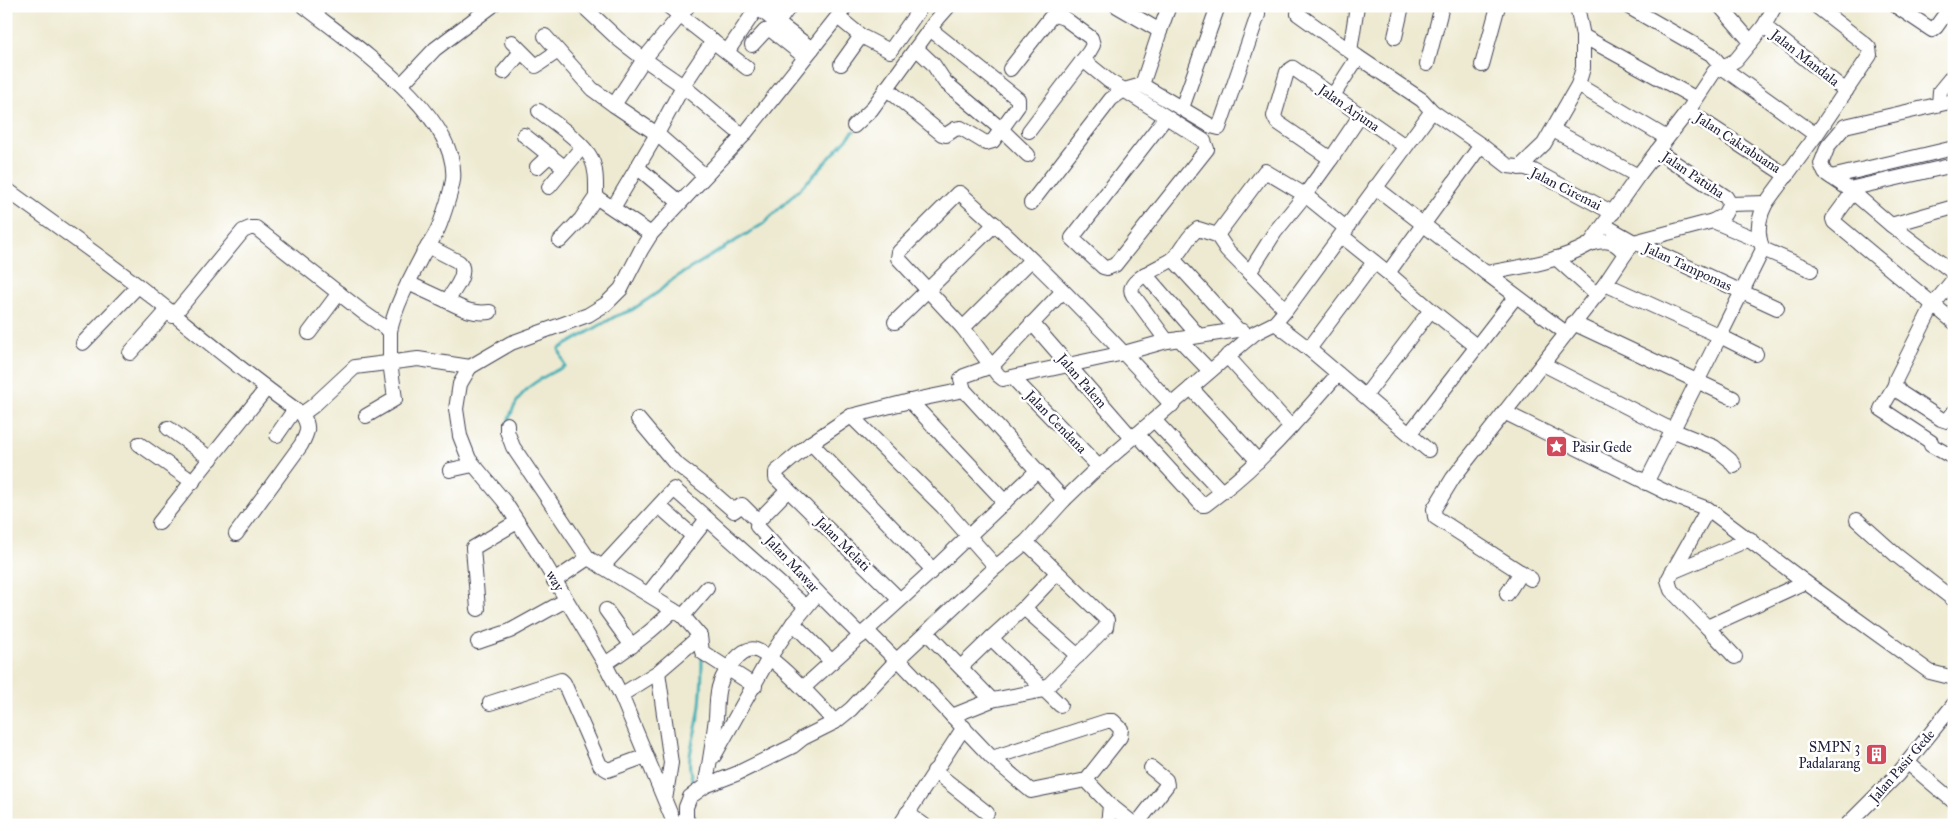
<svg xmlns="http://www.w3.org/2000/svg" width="1960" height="831" viewBox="0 0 1960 831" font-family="'IM FELL Great Primer',serif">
	<rect width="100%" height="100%" fill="#fff"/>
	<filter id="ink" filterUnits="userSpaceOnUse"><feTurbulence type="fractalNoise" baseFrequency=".02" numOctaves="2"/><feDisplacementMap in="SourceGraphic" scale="10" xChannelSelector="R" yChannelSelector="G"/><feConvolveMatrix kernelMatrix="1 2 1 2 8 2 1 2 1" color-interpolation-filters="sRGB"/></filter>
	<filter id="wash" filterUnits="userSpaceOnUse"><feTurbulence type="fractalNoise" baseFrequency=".0096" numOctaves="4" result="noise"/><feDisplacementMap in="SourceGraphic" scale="20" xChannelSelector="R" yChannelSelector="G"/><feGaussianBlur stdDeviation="1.12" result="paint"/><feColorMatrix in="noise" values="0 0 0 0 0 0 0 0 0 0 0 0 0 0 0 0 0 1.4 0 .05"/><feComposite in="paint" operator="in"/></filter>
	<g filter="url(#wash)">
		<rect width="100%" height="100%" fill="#eeead1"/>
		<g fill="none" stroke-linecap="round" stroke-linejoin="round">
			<g stroke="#3badb5" stroke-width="3">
				<path d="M508 422C518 389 536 380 565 366L559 349 616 316 632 310 657 293 673 279 763 224 812 177 854 131"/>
				<path d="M695 786C683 763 694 742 698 718 702 698 702 677 702 656"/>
				<path d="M692 811 697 825"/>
			</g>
		</g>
	</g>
	<g filter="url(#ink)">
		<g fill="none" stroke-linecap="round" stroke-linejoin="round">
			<defs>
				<g id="minor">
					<path d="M304 6C349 42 460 115 453 180 451 192 444 213 440 224 436 235 429 245 423 254 410 279 396 304 390 331"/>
					<path d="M668 6 747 68"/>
					<path d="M688 6 644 59 683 86 743 136"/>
					<path d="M755 6 812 49"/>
					<path d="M1117 6 1160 31 1169 6"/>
					<path d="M1627 6 1711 54 1723 68 1816 135"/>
					<path d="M1720 6 1751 42"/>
					<path d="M1896 6 1932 30 1936 27 1951 6"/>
					<path d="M839 18 861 36 890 51 919 10"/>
					<path d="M778 22 790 6"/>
					<path d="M1764 26 1846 91"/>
					<path d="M1160 31 1142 85 1211 126 1219 128 1258 15V6"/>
					<path d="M545 36 592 89 614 105 644 59 618 39 583 6"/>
					<path d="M1583 36 1695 98"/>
					<path d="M1395 37 1402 6"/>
					<path d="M512 42 536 66 558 51"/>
					<path d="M752 45 765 31 771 30 805 57"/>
					<path d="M916 48 933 64 945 82 1001 129 1028 155"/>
					<path d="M1350 51 1357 6"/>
					<path d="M727 52 757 8"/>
					<path d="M841 64 861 36"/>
					<path d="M1427 64 1442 6"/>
					<path d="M1482 65 1498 6"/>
					<path d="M1010 69 1050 18 1055 15 1064 18 1091 38 1093 45 1089 52 1029 131"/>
					<path d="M504 72 521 52"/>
					<path d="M402 84 435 49 492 6"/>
					<path d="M1142 85 1124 90 1204 141 1207 149 1115 265 1107 268 1103 267 1072 238 1166 117"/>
					<path d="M1578 85 1667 138"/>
					<path d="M886 88 942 134 946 135 955 129 961 128 986 143 993 141 1018 106V99L930 29"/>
					<path d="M1332 97 1358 57"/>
					<path d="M1939 104 1940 91 1954 74"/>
					<path d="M614 105 657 134 705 176"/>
					<path d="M1182 108 1218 6"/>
					<path d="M539 111C554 123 582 141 591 158 597 170 596 184 596 197L651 234"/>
					<path d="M1432 111 1481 145"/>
					<path d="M1688 111 1787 176"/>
					<path d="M1360 116 1331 159 1277 122 1274 116 1287 72 1293 68 1405 146"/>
					<path d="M854 126 871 110 935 22 949 6"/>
					<path d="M1553 130 1638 176"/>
					<path d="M524 135 564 167"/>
					<path d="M1657 151 1726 197 1730 204 1724 215 1713 221"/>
					<path d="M1331 159 1305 195 1347 229"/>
					<path d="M1954 165 1849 189 1891 225 1954 273"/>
					<path d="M537 167 550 155"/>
					<path d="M637 167 680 203"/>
					<path d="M1519 168 1544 144 1578 85 1583 68V36L1577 6"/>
					<path d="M1831 177 1954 148"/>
					<path d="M549 187 582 147"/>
					<path d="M1375 187 1486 273"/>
					<path d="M6 189C51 222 97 254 141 288 194 330 246 375 302 414L313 406 355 367 418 359 470 367 511 343 588 315 606 304 621 289 641 250 651 234 743 136 846 6"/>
					<path d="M1849 189 1825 173 1821 164 1828 146 1845 126 1954 101"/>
					<path d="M1853 192 1833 219 1834 222 1954 322"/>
					<path d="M1031 203 1111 99 1124 90 1109 81 1083 60"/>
					<path d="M1766 203 1816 135 1870 55 1869 48 1865 44 1816 6"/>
					<path d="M1730 204 1766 203C1759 216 1757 228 1760 241"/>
					<path d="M613 208 657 134 683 86 713 41"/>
					<path d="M1604 225 1634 242 1777 308"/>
					<path d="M1891 225 1954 207"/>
					<path d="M1217 235 1265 171 1305 195 1275 232 1249 273"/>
					<path d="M1342 236 1388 273 1481 145 1508 166 1526 168 1534 171 1613 213"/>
					<path d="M560 241 581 219 596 197"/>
					<path d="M1763 249 1811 270"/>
					<path d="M1625 254 1634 242 1713 221 1760 241 1763 249 1720 336 1756 354"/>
					<path d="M1556 258 1597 295"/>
					<path d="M1173 259 1238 330 1243 331"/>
					<path d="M1145 274 1198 335"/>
					<path d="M1954 279 1933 305 1896 379 1895 385 1901 393 1941 419 1947 421 1954 412"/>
					<path d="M408 283 447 301C454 290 469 273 459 262L428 246"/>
					<path d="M1605 284 1720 336 1646 483"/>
					<path d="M1063 291 992 366 964 376 961 379 964 390 1064 500"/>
					<path d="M447 301C463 309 472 314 490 312"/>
					<path d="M1431 310 1476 346"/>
					<path d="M173 316 243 231 250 228H256L364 313 390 331V362L395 399 366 416"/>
					<path d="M895 322 995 224"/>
					<path d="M1032 323 1132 438"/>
					<path d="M1275 323 1309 349 1428 450"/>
					<path d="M1573 323 1733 398"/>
					<path d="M963 328 1031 260"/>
					<path d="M309 333 339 293"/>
					<path d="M1566 333 1486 273C1521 267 1559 262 1590 244"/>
					<path d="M1179 339 1210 371"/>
					<path d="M1167 341 1133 295C1123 280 1164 266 1173 259 1183 250 1187 236 1198 229L1217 235 1227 250 1286 310"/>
					<path d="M83 343 138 286"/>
					<path d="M1309 349 1374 262"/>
					<path d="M130 353 168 310"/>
					<path d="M1227 356 1291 427"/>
					<path d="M1543 364 1672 430 1714 447 1730 460 1734 466"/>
					<path d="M470 367 460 384 456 409 460 436 469 459 504 501 542 559 605 664 621 695 675 825"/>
					<path d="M1013 378 1099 467"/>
					<path d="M1895 385 1881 409 1931 442V445L1954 458"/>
					<path d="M1191 388 1258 461"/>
					<path d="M1365 396 1431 310 1388 273"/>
					<path d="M910 401 964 390"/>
					<path d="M1172 405C1104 331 1035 259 960 193H958L899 252 898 258 963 328 998 375 1003 379 1124 353 1167 341 1238 330"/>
					<path d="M1504 412 1676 497 1708 509 1805 582 1930 672 1954 678"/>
					<path d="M851 416 910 401 1005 502"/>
					<path d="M638 419 674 462 710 490 734 511 742 505 758 521"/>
					<path d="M1154 420 1222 492C1266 458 1302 415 1338 374"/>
					<path d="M507 424V431L513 447 588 558 683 616 700 636 702 652 755 686"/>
					<path d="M168 428 211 459"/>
					<path d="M1410 433 1516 296"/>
					<path d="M1137 434 1202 505H1205L1222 492"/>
					<path d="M277 435 295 409"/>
					<path d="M811 443 933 570"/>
					<path d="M139 444 193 482"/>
					<path d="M450 470 473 465"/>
					<path d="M788 490 758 521 757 526 818 593 861 636"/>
					<path d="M659 506 693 536"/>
					<path d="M1708 509 1668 580 1671 590 1707 627 1805 582"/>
					<path d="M1857 520 1896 555 1954 600"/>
					<path d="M159 523 266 389"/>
					<path d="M236 534 301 445C308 432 310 427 302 414"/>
					<path d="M602 567 674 489 806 607"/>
					<path d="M1672 572 1750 539"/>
					<path d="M1531 579 1435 517 1434 509 1453 478 1605 284 1625 254C1615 240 1606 239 1590 244L1638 176 1688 111 1714 72 1736 60 1764 26 1775 6"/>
					<path d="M554 581 588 558"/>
					<path d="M648 594 707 519"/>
					<path d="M1507 594 1521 572"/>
					<path d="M899 599 776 478V472L811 443 851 416 943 507 996 567"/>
					<path d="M1024 608 1057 573"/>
					<path d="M478 609 473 548 517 522"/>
					<path d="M606 610 632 646"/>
					<path d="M683 616 707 588"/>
					<path d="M793 623 832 662"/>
					<path d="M1707 627 1735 657"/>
					<path d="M867 631 897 661"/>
					<path d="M927 633 992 700"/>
					<path d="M991 638 1024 608 1078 656"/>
					<path d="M478 642 510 631 566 600"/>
					<path d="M898 659 992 758 1031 791 1086 780 1120 737 1121 729 1113 721H1107L992 758"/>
					<path d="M605 664C630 647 653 631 673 610"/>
					<path d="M961 667 991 638 1060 705"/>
					<path d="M658 672 671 763 665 800"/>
					<path d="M803 688 933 570 1037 471"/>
					<path d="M621 695 658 672 700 636"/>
					<path d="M490 703 561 680 564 683 600 765 608 770 646 756"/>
					<path d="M952 716 992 700 1044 690 1106 627 1107 620 1026 542"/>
					<path d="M714 756 769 658 793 623 818 593"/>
					<path d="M1908 763 1954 802"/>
					<path d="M934 771 987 813"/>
					<path d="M1086 780 1110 805 1108 825"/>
					<path d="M705 786C710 763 713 741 716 718 717 707 716 694 720 684 724 672 742 645 756 650 776 657 819 705 835 722"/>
					<path d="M1110 805 1135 825"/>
					<path d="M907 813 924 825"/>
					<path d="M689 825 686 818V807L690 797 705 786 736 774 793 746 803 738 835 722 851 709 898 659 996 567 1026 542 1064 500 1091 474 1243 343 1255 333 1275 323 1286 310 1432 111 1422 100 1358 57 1298 14 1299 6"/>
					<path d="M900 825 964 727"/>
					<path d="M1136 825 1167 785 1166 780 1151 768"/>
					<path d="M1847 825 1898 774 1954 704"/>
				</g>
			</defs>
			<use href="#minor" stroke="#414052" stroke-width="16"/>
			<use href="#minor" stroke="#fff" stroke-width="14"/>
		</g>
	</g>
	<defs>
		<symbol id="sight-square" viewBox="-11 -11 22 22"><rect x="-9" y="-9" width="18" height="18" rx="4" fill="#d1495b" stroke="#fff"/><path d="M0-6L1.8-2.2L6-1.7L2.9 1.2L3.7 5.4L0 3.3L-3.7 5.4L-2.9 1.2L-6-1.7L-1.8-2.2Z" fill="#fff"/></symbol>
		<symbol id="building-square" viewBox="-11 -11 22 22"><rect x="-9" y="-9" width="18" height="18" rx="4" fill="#d1495b" stroke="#fff"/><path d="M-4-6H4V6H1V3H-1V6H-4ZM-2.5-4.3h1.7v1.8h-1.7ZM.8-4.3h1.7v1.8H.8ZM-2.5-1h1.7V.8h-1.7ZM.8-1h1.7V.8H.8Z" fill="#fff"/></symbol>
	</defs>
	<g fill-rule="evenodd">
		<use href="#sight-square" x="1544" y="434" width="25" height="25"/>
		<use href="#building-square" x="1864" y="742" width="25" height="25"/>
	</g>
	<g text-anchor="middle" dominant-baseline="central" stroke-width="5" stroke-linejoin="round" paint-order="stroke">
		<g font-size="14" fill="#22223b" stroke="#fff">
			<text transform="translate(1805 58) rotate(38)">Jalan Mandala</text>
			<text transform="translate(1349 108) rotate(35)">Jalan Arjuna</text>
			<text transform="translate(1738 143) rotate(33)">Jalan Cakrabuana</text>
			<text transform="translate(1693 175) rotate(34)">Jalan Patuha</text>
			<text transform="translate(1566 189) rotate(27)">Jalan Ciremai</text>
			<text transform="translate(1688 267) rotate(25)">Jalan Tampomas</text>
			<text transform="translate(1082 381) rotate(49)">Jalan Palem</text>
			<text transform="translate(1056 422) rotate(46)">Jalan Cendana</text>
			<text transform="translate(843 544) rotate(45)">Jalan Melati</text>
			<text transform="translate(792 564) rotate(47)">Jalan Mawar</text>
			<text transform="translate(555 581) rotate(60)">way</text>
			<text transform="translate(1902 766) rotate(-49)">Jalan Pasir Gede</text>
		</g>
		<g font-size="14" fill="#22223b" stroke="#fff" text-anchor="start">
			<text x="1572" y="447">Pasir Gede</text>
			<text x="1860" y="747" text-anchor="end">SMPN 3<tspan x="1860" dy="16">Padalarang</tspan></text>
		</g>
	</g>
	<rect width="1960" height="831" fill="none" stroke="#fff" stroke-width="25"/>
</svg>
